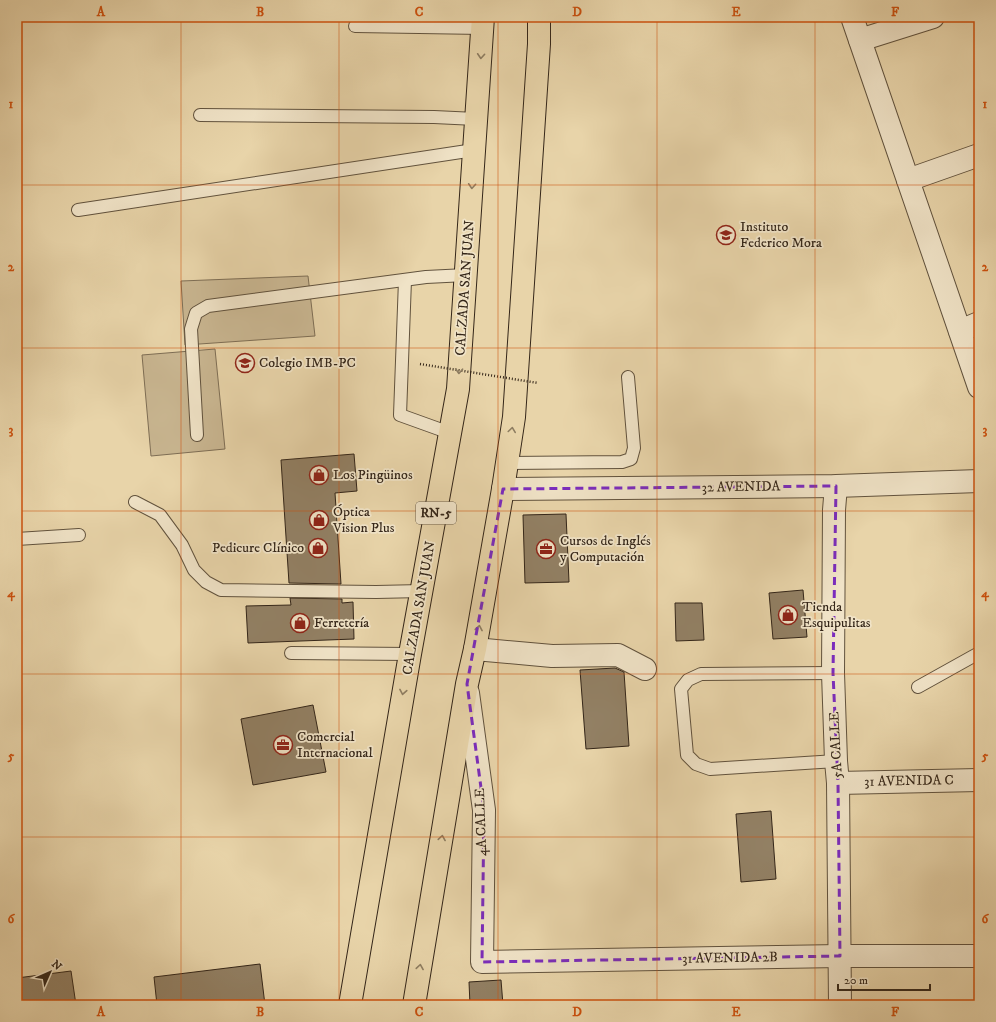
<svg xmlns="http://www.w3.org/2000/svg" width="996" height="1022" viewBox="0 0 996 1022" font-family="'IM FELL DW Pica',serif">
	<rect width="100%" height="100%" fill="#e8d4a9"/>
	<filter id="stains"><feTurbulence type="fractalNoise" baseFrequency=".005" numOctaves="4"/><feColorMatrix values="0 0 0 0 .2 0 0 0 0 .09 0 0 0 0 .02 0 0 0 .5 -.17"/></filter>
	<radialGradient id="worn" r=".72"><stop offset=".6" stop-color="#630" stop-opacity="0"/><stop offset="1" stop-color="#630" stop-opacity=".3"/></radialGradient>
	<g fill="#c9b691" stroke="#7e6e55">
		<path d="M308 276 315 336 185 345 181 281Z"/>
		<path d="M215 349 225 449 151 456 142 355Z"/>
	</g>
	<g fill="#928064" stroke="#342619">
		<path d="M354 454 357 491 335 493 341 584 289 583 281 460Z"/>
		<path d="M566 514 569 582 525 583 523 515Z"/>
		<path d="M803 590 807 637 773 639 769 593Z"/>
		<path d="M290 598 342 599V603L353 602 354 639 248 643 246 606 291 605Z"/>
		<path d="M675 603H702L704 640 676 641Z"/>
		<path d="M615 668 624 672 629 746 586 749 580 670Z"/>
		<path d="M313 705 326 772 253 785 241 719Z"/>
		<path d="M771 811 776 879 741 882 736 814Z"/>
		<path d="M260 964 265 1005H157L154 977Z"/>
		<path d="M71 971 76 1005H17V978Z"/>
		<path d="M501 980 503 1005H470L469 982Z"/>
	</g>
	<g fill="none" stroke-linecap="round" stroke-linejoin="round">
		<defs>
			<g id="lane">
				<path d="M355 26 483 28"/>
				<path d="M200 115 434 117 476 119"/>
				<path d="M78 210 474 150"/>
				<path d="M405 280 400 415 450 433"/>
				<path d="M197 435 191 329 196 313 208 306 426 277 466 275"/>
				<path d="M507 463 622 462 631 459 634 448 628 377"/>
				<path d="M135 502 160 515 182 545 194 570 206 582 221 590 376 592 422 591"/>
				<path d="M17 539 79 535"/>
				<path d="M291 653 410 654"/>
				<path d="M833 673 701 674 688 680 681 689 687 755 696 764 710 769 836 761"/>
				<path d="M918 687 979 653"/>
			</g>
			<g id="street">
				<path d="M852 17 979 387"/>
				<path d="M860 40 933 17"/>
				<path d="M908 180 979 155"/>
				<path d="M960 331 979 323"/>
				<path d="M836 486 834 510 833 673 836 761 838 783 840 1005"/>
				<path d="M503 489 836 486 979 481"/>
				<path d="M475 649 552 656 618 655 645 669"/>
				<path d="M468 693 484 810 482 962 840 956H979"/>
				<path d="M838 783 979 780"/>
			</g>
			<g id="primary">
				<path d="M350 1005 410 654 458 389 483 17"/>
				<path d="M414 1005 467 684 475 649 503 489 514 417 539 44V17"/>
			</g>
		</defs>
		<use href="#lane" stroke="#61523d" stroke-width="14"/>
		<use href="#street" stroke="#61523d" stroke-width="24"/>
		<use href="#primary" stroke="#342619" stroke-width="24"/>
		<use href="#lane" stroke="#f0e3c7" stroke-width="12"/>
		<use href="#street" stroke="#f0e3c7" stroke-width="22"/>
		<use href="#primary" stroke="#e8d4a9" stroke-width="22"/>
		<path stroke="#342619" stroke-width="2.5" stroke-dasharray="1 2" stroke-linecap="butt" d="M420 364 538 383"/>
	</g>
	<defs><path id="oneway-chevron" d="M-2-3.5L2.5 0L-2 3.5" fill="none" stroke-width="1.6" stroke-linecap="round" stroke-linejoin="round"/></defs>
	<g stroke="#8e7d61">
		<use href="#oneway-chevron" transform="translate(481 56) rotate(94)"/>
		<use href="#oneway-chevron" transform="translate(472 186) rotate(94)"/>
		<use href="#oneway-chevron" transform="translate(459 371) rotate(93)"/>
		<use href="#oneway-chevron" transform="translate(512 430) rotate(-82)"/>
		<use href="#oneway-chevron" transform="translate(479 628) rotate(-80)"/>
		<use href="#oneway-chevron" transform="translate(403 692) rotate(100)"/>
		<use href="#oneway-chevron" transform="translate(442 838) rotate(-81)"/>
		<use href="#oneway-chevron" transform="translate(420 967) rotate(-81)"/>
	</g>
	<path fill="none" stroke="#7b2cbf" stroke-width="3" stroke-dasharray="8 5" stroke-linejoin="round" d="M836 486 833 673 838 783 840 956 482 962 484 810 467 684 503 489Z"/>
	<path fill="none" stroke="#cd510e" stroke-width="1" stroke-opacity="0.55" d="M181 17V1005M339 17V1005M498 17V1005M657 17V1005M815 17V1005M17 185H979M17 348H979M17 511H979M17 674H979M17 837H979"/>
	<defs>
		<symbol id="school-ring" viewBox="-11 -11 22 22"><circle r="9.5" fill="#f0e3c7" stroke="#8f2418" stroke-width="1.5"/><path d="M0-5L7-2L0 1L-7-2ZM-4 1L0 2.5L4 1V4Q0 6-4 4Z" fill="#8f2418"/></symbol>
		<symbol id="shop-ring" viewBox="-11 -11 22 22"><circle r="9.5" fill="#f0e3c7" stroke="#8f2418" stroke-width="1.5"/><path d="M-5-2.5h2.3a2.7 3.5 0 0 1 5.4 0H5L5.5 6h-11ZM-1.5-2.5h3a1.5 2.3 0 0 0-3 0Z" fill="#8f2418"/></symbol>
		<symbol id="office-ring" viewBox="-11 -11 22 22"><circle r="9.5" fill="#f0e3c7" stroke="#8f2418" stroke-width="1.5"/><path d="M-6-3h4V-5.5h4V-3h4V5H-6ZM-1-4.5V-3h2v-1.5ZM-6 0V1H6V0Z" fill="#8f2418"/></symbol>
	</defs>
	<g fill-rule="evenodd">
		<use href="#school-ring" x="715" y="224" width="22" height="22"/>
		<use href="#school-ring" x="234" y="352" width="22" height="22"/>
		<use href="#shop-ring" x="308" y="464" width="22" height="22"/>
		<use href="#shop-ring" x="308" y="509" width="22" height="22"/>
		<use href="#shop-ring" x="307" y="537" width="22" height="22"/>
		<use href="#office-ring" x="535" y="538" width="22" height="22"/>
		<use href="#shop-ring" x="777" y="604" width="22" height="22"/>
		<use href="#shop-ring" x="289" y="612" width="22" height="22"/>
		<use href="#office-ring" x="272" y="734" width="22" height="22"/>
	</g>
	<g text-anchor="middle" dominant-baseline="central" stroke-width="3.5" stroke-linejoin="round" paint-order="stroke">
		<rect fill="#f0e3c7" stroke="#6c5f4d" stroke-width="1" x="416" y="502" width="40" height="22" rx="3"/>
		<g font-size="13" font-weight="bold" fill="#342619">
			<text x="436" y="513">RN-5</text>
		</g>
		<g font-size="14" fill="#342619" stroke="#f0e3c7" text-anchor="start">
			<text x="740" y="227">Instituto<tspan x="740" dy="16">Federico Mora</tspan></text>
			<text x="259" y="363">Colegio IMB-PC</text>
			<text x="333" y="475">Los Pingüinos</text>
			<text x="333" y="512">Óptica<tspan x="333" dy="16">Vision Plus</tspan></text>
			<text x="560" y="541">Cursos de Inglés<tspan x="560" dy="16">y Computación</tspan></text>
			<text x="304" y="548" text-anchor="end">Pedicure Clínico</text>
			<text x="802" y="607">Tienda<tspan x="802" dy="16">Esquipulitas</tspan></text>
			<text x="314" y="623">Ferretería</text>
			<text x="297" y="737">Comercial<tspan x="297" dy="16">Internacional</tspan></text>
		</g>
		<g font-size="14" fill="#342619" stroke="#f0e3c7">
			<text transform="translate(465 288) rotate(-86)">CALZADA SAN JUAN</text>
			<text transform="translate(741 487) rotate(-1)">32 AVENIDA</text>
			<text transform="translate(419 608) rotate(-80)">CALZADA SAN JUAN</text>
			<text transform="translate(836 745) rotate(-93)">5A CALLE</text>
			<text transform="translate(909 781) rotate(-1)">31 AVENIDA C</text>
			<text transform="translate(481 822) rotate(-92)">4A CALLE</text>
			<text transform="translate(730 958) rotate(-1)">31 AVENIDA 2B</text>
		</g>
	</g>
	<rect width="996" height="1022" fill="none" stroke="#e8d4a9" stroke-width="44"/>
	<g transform="translate(50 972) rotate(45)" stroke="#f0e3c7" stroke-width="3" paint-order="stroke">
	<path d="M0-3L7 15L0 10L-7 15Z" fill="#342619"/>
	<text y="-6" font-size="11" font-weight="bold" text-anchor="middle" fill="#342619">N</text>
	</g>
	<path d="M838 984v6h92v-6" fill="none" stroke="#342619" stroke-width="2"/>
	<text x="844" y="984" font-size="12" fill="#342619" stroke="#f0e3c7" stroke-width="3" paint-order="stroke">20 m</text>
	<rect x="22" y="22" width="952" height="978" fill="none" stroke="#cd510e" stroke-width="1.5"/>
	<g font-size="13" text-anchor="middle" font-weight="bold" fill="#cd510e">
		<text x="101" y="16">A</text>
		<text x="260" y="16">B</text>
		<text x="419" y="16">C</text>
		<text x="577" y="16">D</text>
		<text x="736" y="16">E</text>
		<text x="895" y="16">F</text>
		<text x="11" y="108">1</text>
		<text x="985" y="108">1</text>
		<text x="11" y="271">2</text>
		<text x="985" y="271">2</text>
		<text x="11" y="434">3</text>
		<text x="985" y="434">3</text>
		<text x="11" y="597">4</text>
		<text x="985" y="597">4</text>
		<text x="11" y="760">5</text>
		<text x="985" y="760">5</text>
		<text x="11" y="923">6</text>
		<text x="985" y="923">6</text>
		<text x="101" y="1016">A</text>
		<text x="260" y="1016">B</text>
		<text x="419" y="1016">C</text>
		<text x="577" y="1016">D</text>
		<text x="736" y="1016">E</text>
		<text x="895" y="1016">F</text>
	</g>
	<rect width="100%" height="100%" filter="url(#stains)"/>
	<rect width="100%" height="100%" fill="url(#worn)"/>
</svg>
